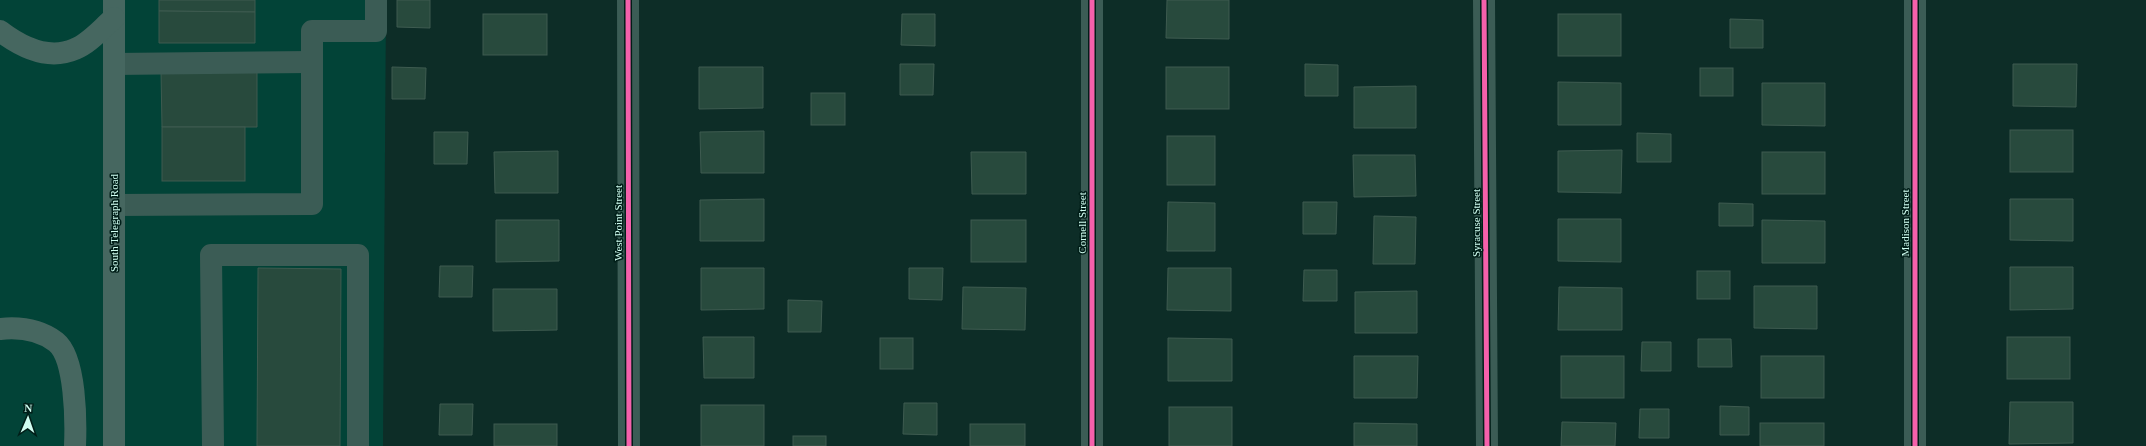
<svg xmlns="http://www.w3.org/2000/svg" width="2146" height="446" viewBox="0 0 2146 446" font-family="Georgia,serif">
	<rect width="100%" height="100%" fill="#0d2d27"/>
	<path fill="#024337" d="M0 0H386L383 446H0Z"/>
	<g fill="#284a3d" stroke="#3e5b50">
		<path d="M159 0H255V12L159 11Z"/>
		<path d="M397 0H430V28L397 27Z"/>
		<path d="M1167 0H1229V39L1166 38Z"/>
		<path d="M159 11 255 12V43H159Z"/>
		<rect x="483" y="14" width="64" height="41"/>
		<path d="M902 14H935V46L901 45Z"/>
		<rect x="1558" y="14" width="63" height="42"/>
		<path d="M1730 19 1763 20V48H1730Z"/>
		<path d="M900 64H934L933 95H900Z"/>
		<path d="M1305 64 1338 65V96H1305Z"/>
		<path d="M2013 64H2077L2076 107 2013 106Z"/>
		<path d="M392 67 426 68 425 99H392Z"/>
		<path d="M699 67H763V108L699 109Z"/>
		<rect x="1166" y="67" width="63" height="42"/>
		<rect x="1700" y="68" width="33" height="28"/>
		<path d="M161 71 257 72V127H162Z"/>
		<path d="M1558 82 1621 83V125H1558Z"/>
		<path d="M1762 83H1825V126L1762 125Z"/>
		<path d="M1416 86V128H1354V87Z"/>
		<rect x="811" y="93" width="34" height="32"/>
		<rect x="162" y="127" width="83" height="54"/>
		<rect x="2010" y="130" width="63" height="42"/>
		<path d="M764 131V173H701L700 132Z"/>
		<path d="M434 132H468L467 164H434Z"/>
		<path d="M1637 133 1671 134V162H1637Z"/>
		<rect x="1167" y="136" width="48" height="49"/>
		<path d="M1622 150 1621 193 1558 192V151Z"/>
		<path d="M558 151V193H495L494 152Z"/>
		<path d="M971 152H1026V194H972Z"/>
		<rect x="1762" y="152" width="63" height="42"/>
		<path d="M1353 155H1415L1416 196 1354 197Z"/>
		<path d="M764 199V241H700V200Z"/>
		<path d="M2010 199H2073V241L2010 240Z"/>
		<path d="M1168 202 1215 203V251H1167Z"/>
		<path d="M1303 202H1337L1336 234H1303Z"/>
		<path d="M1719 203 1753 204V226H1719Z"/>
		<path d="M1374 216 1416 217 1415 264H1373Z"/>
		<path d="M1558 219H1621V262L1558 261Z"/>
		<path d="M496 220H559V261L496 262Z"/>
		<rect x="971" y="220" width="55" height="42"/>
		<path d="M1762 220 1825 221V263H1762Z"/>
		<path d="M440 266H473L472 297H439Z"/>
		<path d="M2010 267H2073V309L2010 310Z"/>
		<path d="M258 268 341 269 340 446H257Z"/>
		<path d="M701 268H764V309L701 310Z"/>
		<path d="M909 268H943L942 300 909 299Z"/>
		<path d="M1168 268H1231V311L1167 310Z"/>
		<path d="M1304 270H1337V301H1303Z"/>
		<rect x="1697" y="271" width="33" height="28"/>
		<path d="M1754 286H1817V329L1754 328Z"/>
		<path d="M963 287 1026 288 1025 330 962 329Z"/>
		<path d="M1559 287 1622 288V330H1558Z"/>
		<path d="M493 289H557V330L493 331Z"/>
		<path d="M1417 291V333H1355V292Z"/>
		<path d="M788 300 822 301 821 332H788Z"/>
		<path d="M703 337H754V378H704Z"/>
		<rect x="2007" y="337" width="63" height="42"/>
		<rect x="880" y="338" width="33" height="31"/>
		<path d="M1168 338 1232 339V381H1168Z"/>
		<path d="M1698 339H1731L1732 367H1698Z"/>
		<path d="M1642 342H1671V371H1641Z"/>
		<path d="M1354 356H1418L1417 398H1354Z"/>
		<rect x="1561" y="356" width="63" height="42"/>
		<rect x="1761" y="356" width="63" height="42"/>
		<path d="M2010 402H2073V443L2009 444Z"/>
		<path d="M904 403H937V435L903 434Z"/>
		<path d="M440 404H473L472 435H439Z"/>
		<rect x="701" y="405" width="63" height="41"/>
		<path d="M1720 406 1749 407V435H1720Z"/>
		<rect x="1169" y="407" width="63" height="39"/>
		<path d="M1640 409H1669V438H1639Z"/>
		<path d="M1562 422 1616 423 1615 446H1561Z"/>
		<path d="M1354 423 1417 424V446H1354Z"/>
		<rect x="1760" y="423" width="64" height="23"/>
		<rect x="494" y="424" width="63" height="22"/>
		<rect x="970" y="424" width="55" height="22"/>
		<rect x="793" y="436" width="33" height="10"/>
	</g>
	<g fill="none" stroke-linecap="round" stroke-linejoin="round">
		<g stroke="#3b5c55" stroke-width="22">
			<path d="M628 0 629 446"/>
			<path d="M1484 0 1487 446"/>
			<path d="M1915 0V446"/>
			<path d="M114 64 312 62"/>
			<path d="M114 205 312 204V31H376V0"/>
			<path d="M213 446 211 255H358V446"/>
			<path d="M1092 446V0"/>
		</g>
		<g stroke="#466760" stroke-width="22">
			<path d="M114 0V446"/>
			<path d="M0 31C21 47 48 61 75 49 90 43 102 28 114 18"/>
			<path d="M0 329C19 327 40 330 56 342 76 358 76 422 75 446"/>
		</g>
		<defs>
			<g id="cycleway">
				<path d="M628 0 629 446"/>
				<path d="M1484 0 1487 446"/>
				<path d="M1915 0V446"/>
				<path d="M1092 446V0"/>
			</g>
		</defs>
		<use href="#cycleway" stroke="#001e18" stroke-width="8"/>
		<use href="#cycleway" stroke="#f560ab" stroke-width="5"/>
	</g>
	<g text-anchor="middle" dominant-baseline="central" stroke-width="3" stroke-linejoin="round" paint-order="stroke">
		<g font-size="11" fill="#d0fef1" stroke="#001e18">
			<text transform="translate(114 223) rotate(-90)">South Telegraph Road</text>
			<text transform="translate(618 223) rotate(-90)">West Point Street</text>
			<text transform="translate(1082 223) rotate(-90)">Cornell Street</text>
			<text transform="translate(1476 223) rotate(-90)">Syracuse Street</text>
			<text transform="translate(1905 223) rotate(-90)">Madison Street</text>
		</g>
	</g>
	<g transform="translate(28 418) rotate(2)" stroke="#001e18" stroke-width="3" paint-order="stroke">
	<path d="M0-3L7 15L0 10L-7 15Z" fill="#d0fef1"/>
	<text y="-6" font-size="11" font-weight="bold" text-anchor="middle" fill="#d0fef1">N</text>
	</g>
</svg>
